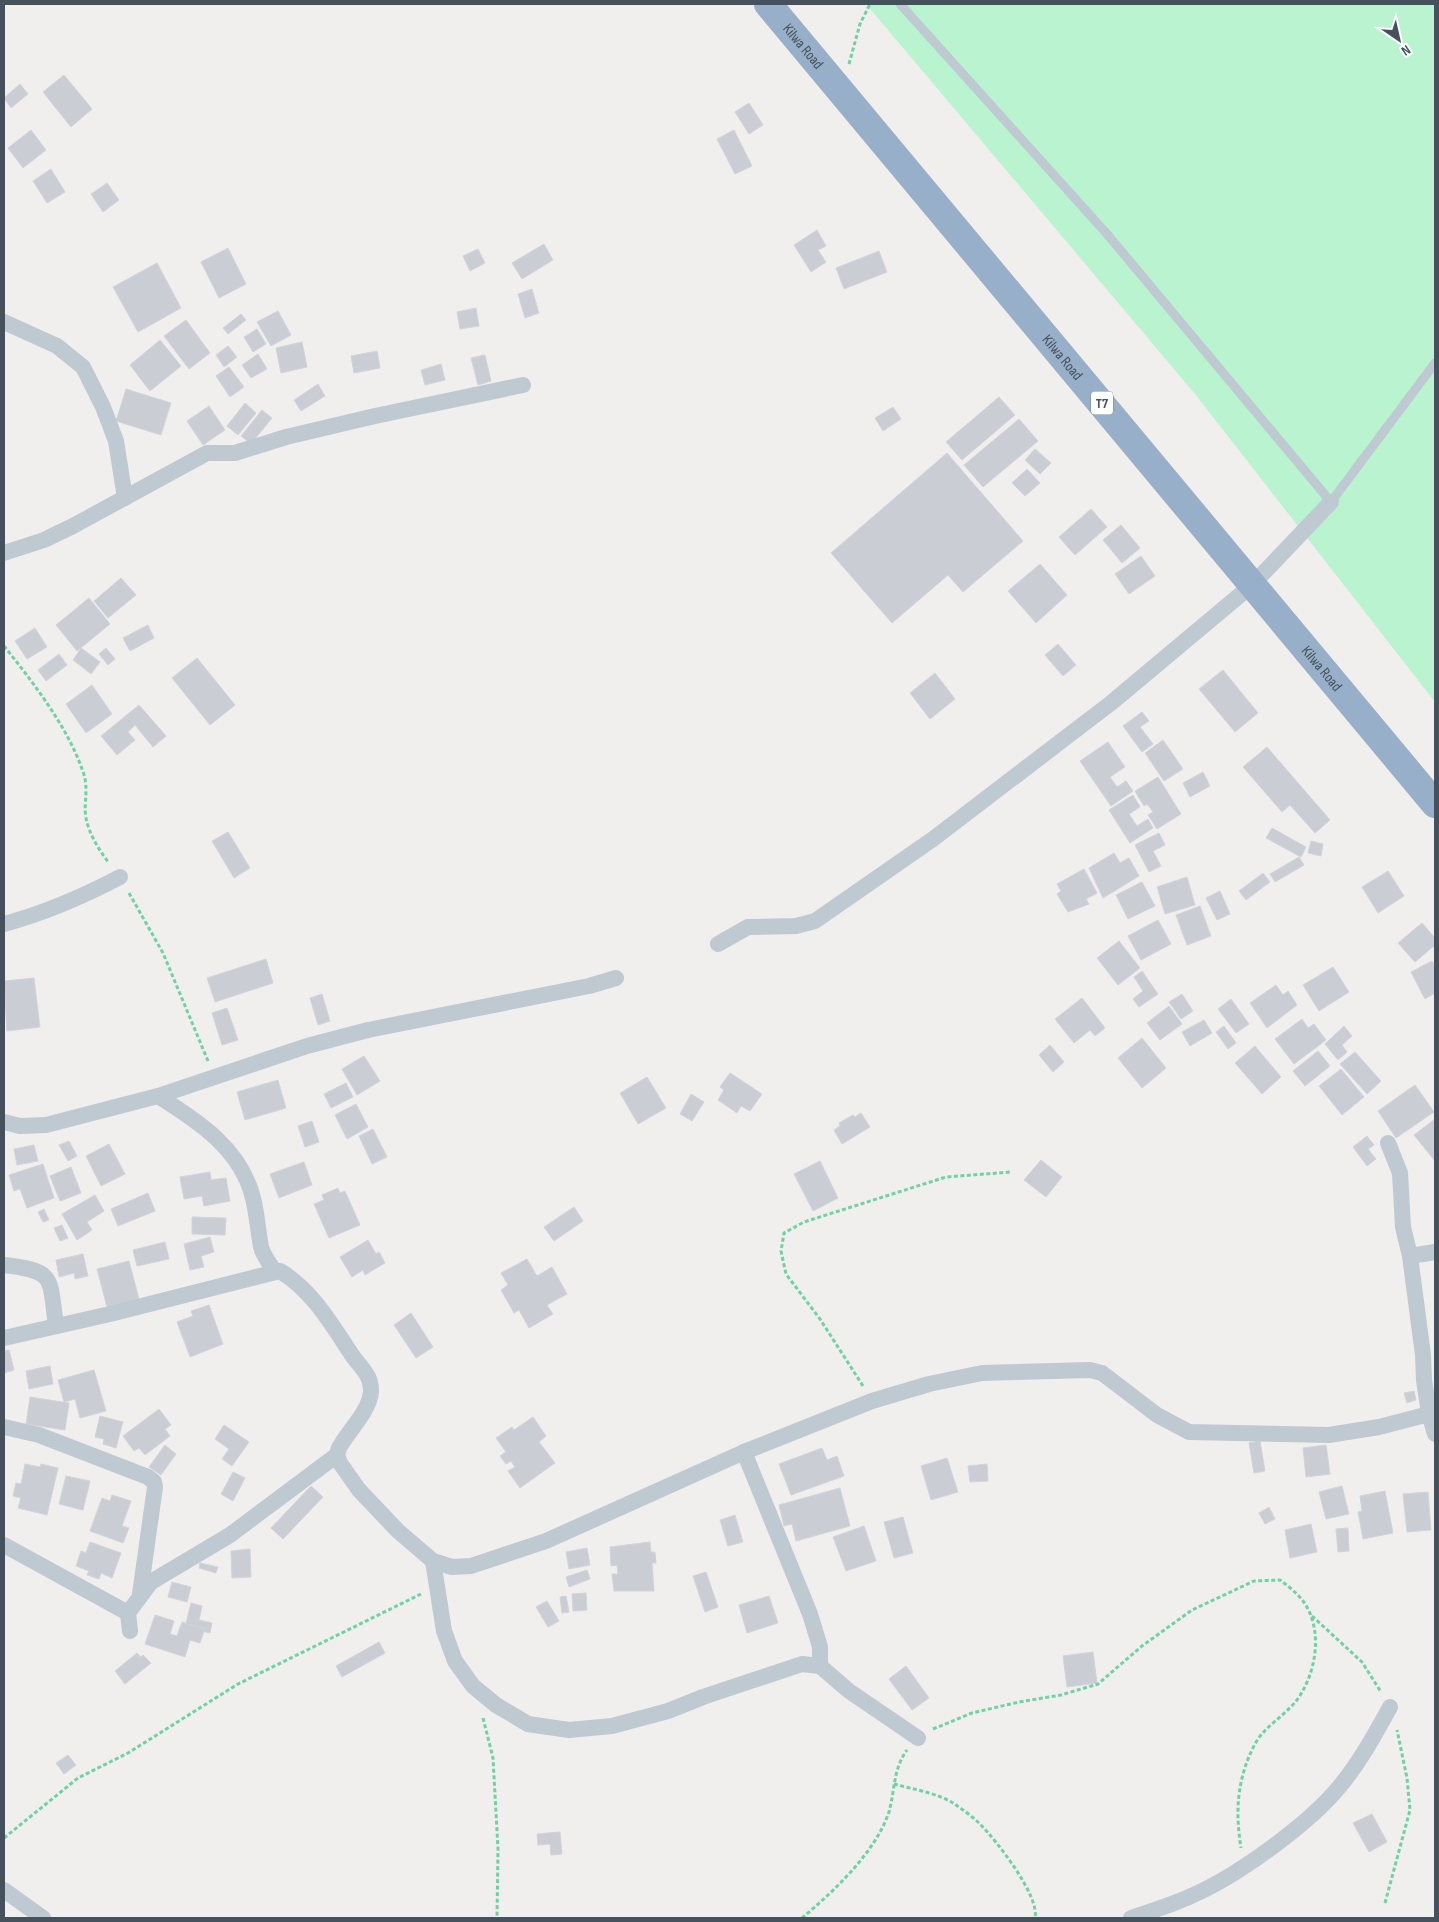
<svg xmlns="http://www.w3.org/2000/svg" width="1439" height="1922" viewBox="0 0 1439 1922" font-family="'Sofia Sans Condensed',sans-serif">
	<rect width="100%" height="100%" fill="#f1eeee"/>
	<path fill="#b9f3cf" d="M866 4H1435V702L1195 394Z"/>
	<g fill="#cacdd4" stroke="#d2d4db">
		<path d="M64 75 92 109 71 127 43 92Z"/>
		<path d="M20 84 28 94 11 108 4 98Z"/>
		<path d="M749 103 763 125 749 134 735 112Z"/>
		<path d="M31 130 46 150 23 168 8 148Z"/>
		<path d="M734 130 752 166 735 174 717 139Z"/>
		<path d="M51 169 65 192 47 203 33 181Z"/>
		<path d="M107 183 119 200 103 212 91 194Z"/>
		<path d="M817 230 826 246 818 250 826 262 811 272 794 245Z"/>
		<path d="M544 244 553 260 522 279 512 263Z"/>
		<path d="M228 248 246 284 219 298 201 262Z"/>
		<path d="M478 249 485 263 470 271 463 256Z"/>
		<path d="M879 251 887 272 844 289 836 268Z"/>
		<path d="M157 263 181 308 138 332 113 287Z"/>
		<path d="M532 289 539 313 525 318 518 294Z"/>
		<path d="M476 308 479 326 460 329 457 312Z"/>
		<path d="M278 311 291 335 271 346 257 322Z"/>
		<path d="M241 314 246 320 228 334 223 328Z"/>
		<path d="M186 320 210 353 189 369 164 336Z"/>
		<path d="M257 329 266 344 253 352 244 337Z"/>
		<path d="M160 340 181 366 150 391 130 365Z"/>
		<path d="M302 342 307 367 281 373 276 348Z"/>
		<path d="M228 346 237 357 224 367 216 355Z"/>
		<path d="M377 351 380 368 354 373 351 356Z"/>
		<path d="M258 354 267 369 251 378 242 365Z"/>
		<path d="M485 355 491 381 478 385 471 358Z"/>
		<path d="M441 364 445 380 425 385 421 370Z"/>
		<path d="M229 367 244 387 230 397 216 376Z"/>
		<path d="M318 384 325 396 301 411 294 400Z"/>
		<path d="M126 389 171 403 161 435 116 421Z"/>
		<path d="M999 397 1015 415 962 460 946 442Z"/>
		<path d="M245 403 256 413 238 435 227 426Z"/>
		<path d="M209 406 225 430 203 445 187 421Z"/>
		<path d="M893 407 901 419 883 431 875 418Z"/>
		<path d="M262 410 272 418 251 444 241 436Z"/>
		<path d="M1019 419 1038 441 983 487 964 465Z"/>
		<path d="M1035 449 1051 463 1040 474 1025 460Z"/>
		<path d="M947 453 1023 541 963 592 948 575 892 623 831 553Z"/>
		<path d="M1027 469 1040 483 1025 496 1012 483Z"/>
		<path d="M1091 509 1107 527 1075 555 1059 537Z"/>
		<path d="M1121 525 1140 548 1122 563 1103 540Z"/>
		<path d="M1141 556 1155 576 1129 594 1115 574Z"/>
		<path d="M1040 564 1067 595 1036 623 1008 591Z"/>
		<path d="M121 578 136 595 108 618 94 601Z"/>
		<path d="M89 598 110 624 77 651 56 625Z"/>
		<path d="M148 625 154 638 130 651 123 638Z"/>
		<path d="M35 628 47 647 27 659 15 641Z"/>
		<path d="M1058 644 1076 665 1063 676 1045 655Z"/>
		<path d="M81 648 100 662 91 674 73 660Z"/>
		<path d="M106 648 115 659 108 665 99 654Z"/>
		<path d="M59 654 67 665 46 681 38 670Z"/>
		<path d="M197 658 235 705 210 725 172 678Z"/>
		<path d="M1223 670 1258 713 1235 732 1199 689Z"/>
		<path d="M935 673 955 699 930 719 910 693Z"/>
		<path d="M92 685 112 714 86 733 66 704Z"/>
		<path d="M139 705 166 736 153 747 135 725 128 732 135 740 117 755 101 736Z"/>
		<path d="M1142 712 1149 721 1140 727 1153 744 1142 752 1123 726Z"/>
		<path d="M1163 740 1183 769 1164 781 1145 753Z"/>
		<path d="M1108 742 1125 767 1110 777 1117 787 1126 781 1133 791 1111 806 1080 761Z"/>
		<path d="M1267 747 1330 820 1315 833 1290 805 1282 812 1243 767Z"/>
		<path d="M1203 772 1210 786 1190 797 1183 783Z"/>
		<path d="M1158 777 1181 814 1157 829 1148 815 1153 812 1147 804 1144 806 1135 791Z"/>
		<path d="M1133 795 1140 807 1129 814 1137 826 1148 819 1153 828 1130 843 1109 810Z"/>
		<path d="M1272 828 1306 847 1301 857 1266 838Z"/>
		<path d="M228 832 250 868 234 878 212 841Z"/>
		<path d="M1159 833 1165 845 1153 851 1161 866 1149 872 1135 845Z"/>
		<path d="M1311 841 1323 844 1321 856 1308 853Z"/>
		<path d="M1114 853 1120 863 1129 858 1139 876 1103 898 1089 868Z"/>
		<path d="M1299 857 1304 865 1275 882 1270 874Z"/>
		<path d="M1084 869 1097 893 1086 899 1089 904 1068 912 1057 894 1061 891 1057 884Z"/>
		<path d="M1388 871 1404 896 1378 913 1362 887Z"/>
		<path d="M1263 873 1270 882 1246 900 1239 891Z"/>
		<path d="M1187 877 1195 905 1165 914 1157 887Z"/>
		<path d="M1142 882 1155 906 1128 919 1116 895Z"/>
		<path d="M1220 891 1230 914 1217 920 1206 898Z"/>
		<path d="M1200 906 1211 936 1187 945 1176 915Z"/>
		<path d="M1158 920 1171 944 1141 960 1128 936Z"/>
		<path d="M1422 923 1435 938V945L1415 962 1398 943Z"/>
		<path d="M1119 941 1140 968 1118 985 1097 958Z"/>
		<path d="M266 959 273 983 215 1002 207 978Z"/>
		<path d="M1432 961 1435 967V993L1425 999 1411 972Z"/>
		<path d="M1333 967 1349 992 1319 1011 1303 985Z"/>
		<path d="M1142 971 1158 994 1139 1007 1133 999 1143 991 1134 977Z"/>
		<path d="M34 978 40 1027 7 1031 4 981Z"/>
		<path d="M1276 985 1283 995 1288 991 1297 1005 1267 1028 1250 1003Z"/>
		<path d="M322 994 330 1021 318 1025 310 998Z"/>
		<path d="M1182 994 1193 1011 1181 1019 1169 1002Z"/>
		<path d="M1082 998 1105 1028 1095 1036 1090 1030 1074 1043 1055 1019Z"/>
		<path d="M1231 999 1249 1024 1236 1033 1218 1009Z"/>
		<path d="M1169 1006 1182 1024 1160 1040 1147 1023Z"/>
		<path d="M227 1008 238 1040 222 1045 212 1013Z"/>
		<path d="M1302 1019 1308 1028 1314 1024 1326 1040 1294 1064 1275 1039Z"/>
		<path d="M1204 1020 1212 1033 1190 1046 1182 1032Z"/>
		<path d="M1224 1026 1236 1043 1228 1049 1216 1032Z"/>
		<path d="M1344 1026 1352 1036 1342 1045 1347 1052 1338 1060 1325 1044Z"/>
		<path d="M1142 1038 1166 1068 1142 1088 1118 1058Z"/>
		<path d="M1050 1045 1064 1062 1053 1072 1039 1055Z"/>
		<path d="M1255 1046 1281 1077 1262 1094 1235 1063Z"/>
		<path d="M1318 1051 1330 1066 1305 1086 1293 1071Z"/>
		<path d="M1355 1052 1381 1081 1367 1094 1340 1064Z"/>
		<path d="M364 1056 380 1081 357 1095 342 1069Z"/>
		<path d="M1341 1069 1364 1097 1342 1115 1319 1086Z"/>
		<path d="M730 1073 762 1094 750 1111 741 1106 737 1113 718 1100 724 1090 720 1087Z"/>
		<path d="M647 1077 666 1108 638 1124 620 1093Z"/>
		<path d="M278 1080 286 1108 245 1120 237 1092Z"/>
		<path d="M346 1083 353 1097 331 1108 324 1094Z"/>
		<path d="M1415 1085 1434 1112 1396 1138 1378 1111Z"/>
		<path d="M691 1094 704 1102 692 1121 680 1114Z"/>
		<path d="M356 1104 368 1127 347 1139 335 1115Z"/>
		<path d="M861 1113 870 1127 842 1144 834 1130 840 1126 839 1123 853 1115 855 1117Z"/>
		<path d="M1435 1119V1161L1414 1135Z"/>
		<path d="M312 1121 319 1142 305 1147 298 1126Z"/>
		<path d="M373 1129 387 1157 372 1164 359 1136Z"/>
		<path d="M1367 1136 1374 1145 1368 1149 1376 1159 1367 1166 1353 1147Z"/>
		<path d="M69 1141 77 1156 68 1161 59 1145Z"/>
		<path d="M109 1144 125 1174 101 1186 86 1156Z"/>
		<path d="M34 1145 38 1161 17 1165 14 1149Z"/>
		<path d="M1041 1160 1062 1177 1046 1197 1024 1180Z"/>
		<path d="M820 1161 838 1198 813 1211 794 1174Z"/>
		<path d="M304 1162 312 1185 279 1198 270 1174Z"/>
		<path d="M43 1164 54 1198 27 1208 20 1189 14 1191 9 1175Z"/>
		<path d="M71 1167 81 1193 60 1201 50 1176Z"/>
		<path d="M210 1172 211 1180 226 1178 230 1201 204 1206 202 1196 184 1199 180 1177Z"/>
		<path d="M338 1188 340 1193 345 1191 360 1225 329 1238 314 1204 324 1200 322 1195Z"/>
		<path d="M148 1193 155 1211 118 1226 111 1209Z"/>
		<path d="M95 1195 104 1211 87 1222 92 1230 77 1240 62 1214Z"/>
		<path d="M574 1207 583 1221 554 1241 544 1227Z"/>
		<path d="M44 1209 49 1220 43 1222 38 1212Z"/>
		<path d="M192 1217 226 1218 225 1235 192 1234Z"/>
		<path d="M62 1225 68 1238 60 1241 54 1228Z"/>
		<path d="M210 1237 214 1252 201 1256 204 1267 190 1270 184 1244Z"/>
		<path d="M368 1240 376 1254 379 1252 385 1263 365 1275 363 1270 352 1277 340 1257Z"/>
		<path d="M165 1242 169 1259 137 1266 133 1250Z"/>
		<path d="M83 1254 88 1276 75 1279 74 1273 59 1277 56 1260Z"/>
		<path d="M527 1259 537 1276 552 1267 567 1294 547 1305 553 1314 529 1328 519 1310 514 1313 501 1290 508 1285 501 1273Z"/>
		<path d="M129 1261 139 1299 107 1307 97 1269Z"/>
		<path d="M209 1305 223 1344 190 1357 177 1322 193 1316 191 1311Z"/>
		<path d="M411 1313 433 1347 416 1358 394 1325Z"/>
		<path d="M9 1350 14 1370 4 1373V1351Z"/>
		<path d="M50 1366 53 1384 29 1389 26 1371Z"/>
		<path d="M94 1370 106 1411 80 1418 75 1399 64 1402 58 1380Z"/>
		<path d="M1414 1391 1416 1400 1407 1403 1404 1393Z"/>
		<path d="M30 1397 69 1403 65 1430 26 1424Z"/>
		<path d="M159 1409 171 1425 165 1429 170 1436 145 1455 139 1448 134 1451 123 1436Z"/>
		<path d="M100 1416 123 1422 116 1448 103 1444 104 1439 95 1437Z"/>
		<path d="M533 1417 546 1436 539 1442 555 1463 520 1488 508 1471 515 1467 511 1461 506 1464 500 1456 506 1452 496 1438 512 1427 514 1430Z"/>
		<path d="M224 1425 249 1442 232 1466 222 1459 229 1449 215 1439Z"/>
		<path d="M1260 1441 1265 1471 1254 1473 1249 1443Z"/>
		<path d="M165 1445 176 1454 161 1475 149 1467Z"/>
		<path d="M1326 1445 1330 1474 1306 1477 1303 1448Z"/>
		<path d="M822 1448 827 1460 837 1456 844 1476 791 1495 779 1464Z"/>
		<path d="M947 1458 958 1492 931 1500 921 1466Z"/>
		<path d="M25 1464 40 1467 41 1464 58 1468 47 1515 18 1508 21 1498 13 1496 16 1483 21 1484Z"/>
		<path d="M987 1464 988 1481 970 1482 968 1466Z"/>
		<path d="M233 1472 245 1478 233 1501 221 1494Z"/>
		<path d="M66 1476 90 1481 83 1510 59 1504Z"/>
		<path d="M311 1486 323 1497 283 1539 271 1528Z"/>
		<path d="M1342 1486 1349 1514 1326 1519 1319 1492Z"/>
		<path d="M840 1488 850 1526 796 1541 792 1524 784 1526 779 1505Z"/>
		<path d="M1385 1491 1393 1533 1363 1539 1358 1512 1362 1511 1360 1496Z"/>
		<path d="M1428 1492 1431 1530 1407 1532 1403 1494Z"/>
		<path d="M112 1495 131 1501 122 1526 129 1528 123 1543 90 1531 102 1498 110 1501Z"/>
		<path d="M1269 1507 1275 1519 1265 1524 1259 1513Z"/>
		<path d="M735 1515 743 1542 728 1546 720 1520Z"/>
		<path d="M903 1517 913 1553 894 1558 884 1522Z"/>
		<path d="M1311 1524 1317 1552 1290 1558 1285 1530Z"/>
		<path d="M864 1526 876 1561 846 1571 833 1537Z"/>
		<path d="M1348 1528 1349 1551 1338 1552 1336 1529Z"/>
		<path d="M90 1542 121 1553 112 1578 101 1573 99 1579 87 1575 89 1571 76 1566 81 1551 86 1553Z"/>
		<path d="M650 1542 651 1552H655L656 1563H652L654 1591H614L612 1574H618L617 1565 611 1566 610 1547Z"/>
		<path d="M587 1548 590 1565 569 1569 566 1552Z"/>
		<path d="M250 1549 251 1577 232 1578 231 1551Z"/>
		<path d="M200 1563 218 1567 216 1573 199 1568Z"/>
		<path d="M587 1570 590 1579 569 1587 566 1577Z"/>
		<path d="M706 1572 718 1607 705 1612 693 1576Z"/>
		<path d="M172 1582 191 1587 187 1602 168 1597Z"/>
		<path d="M586 1593 587 1610 573 1611 572 1594Z"/>
		<path d="M566 1596 569 1612 562 1613 560 1597Z"/>
		<path d="M769 1596 778 1623 747 1633 739 1605Z"/>
		<path d="M547 1601 559 1621 548 1627 536 1607Z"/>
		<path d="M191 1603 202 1606 199 1620 212 1623 210 1633 185 1627Z"/>
		<path d="M155 1615 174 1621 170 1634 177 1636 182 1622 205 1629 200 1643 190 1640 185 1657 145 1644Z"/>
		<path d="M379 1642 385 1653 342 1677 336 1666Z"/>
		<path d="M1093 1652 1097 1683 1067 1687 1063 1656Z"/>
		<path d="M137 1653 141 1657 143 1655 151 1663 125 1684 115 1671Z"/>
		<path d="M906 1666 929 1698 912 1710 889 1679Z"/>
		<path d="M68 1755 76 1765 64 1774 56 1763Z"/>
		<path d="M1372 1814 1387 1842 1369 1852 1353 1823Z"/>
		<path d="M560 1832 562 1854 551 1855 550 1844 538 1845 537 1834Z"/>
	</g>
	<g fill="none" stroke-linecap="round" stroke-linejoin="round">
		<g stroke="#6ed3a2" stroke-width="3" stroke-dasharray="4 2.5" stroke-linecap="butt">
			<path d="M849 64 860 24 870 4"/>
			<path d="M4 646C32 681 67 726 82 769 90 788 83 802 86 818 89 834 99 850 109 863"/>
			<path d="M129 893 163 953 208 1061"/>
			<path d="M863 1386 820 1319 786 1274 781 1251 784 1233 804 1222 946 1177 1011 1172"/>
			<path d="M1312 1616 1362 1662 1381 1692"/>
			<path d="M483 1718 493 1758 498 1849 497 1918"/>
			<path d="M933 1729 972 1713 1019 1702 1061 1695 1098 1684 1142 1646 1192 1610 1254 1581 1280 1580C1288 1586 1297 1593 1303 1601 1323 1628 1317 1670 1299 1697 1287 1715 1265 1725 1255 1744 1237 1778 1235 1811 1241 1848"/>
			<path d="M894 1784C912 1789 937 1793 953 1803 962 1809 972 1816 980 1824 996 1840 1040 1896 1035 1918"/>
			<path d="M4 1838 78 1778 128 1753 238 1684 421 1594"/>
			<path d="M1385 1903 1410 1810 1407 1778 1397 1730"/>
			<path d="M802 1918C834 1891 875 1853 889 1812 895 1790 893 1769 907 1750"/>
		</g>
		<path stroke="#bec9d2" stroke-width="9" d="M900 4 1107 234 1331 502 1435 363"/>
		<g stroke="#bec9d2" stroke-width="16">
			<path d="M4 322 57 346 83 367 103 407 116 441 125 498"/>
			<path d="M4 553 44 540 73 526 207 453H235L286 437 375 416 523 385"/>
			<path d="M4 924C45 913 82 897 120 877"/>
			<path d="M718 944 748 927 796 926 815 921 933 839 1111 703 1252 585 1331 502"/>
			<path d="M158 1096C198 1121 241 1149 253 1198 257 1214 258 1231 261 1247 263 1255 270 1264 274 1271"/>
			<path d="M4 1122 20 1126 46 1125 158 1096 307 1046 368 1030 589 986 616 978"/>
			<path d="M1388 1143 1400 1173 1403 1227 1410 1256 1423 1355 1424 1380 1429 1414 1435 1434"/>
			<path d="M1410 1256 1435 1252"/>
			<path d="M4 1265C56 1271 49 1277 56 1325"/>
			<path d="M4 1338 110 1314 280 1271C312 1290 332 1325 352 1355 360 1367 372 1375 371 1392 369 1412 348 1431 339 1448L337 1455 340 1463 359 1490 398 1531 433 1561 452 1567 471 1566 546 1541 744 1452 872 1401 929 1384 982 1373 1090 1370 1102 1373 1157 1415 1189 1432 1329 1435 1379 1427 1429 1414"/>
			<path d="M4 1427 39 1435 148 1477 154 1482 155 1487 140 1594"/>
			<path d="M744 1452 810 1614 820 1647V1666"/>
			<path d="M4 1545 128 1613"/>
			<path d="M433 1561 444 1631 455 1661 473 1686 496 1705 528 1724 569 1730 612 1726 668 1711 703 1697 802 1664 820 1666 849 1691 918 1738"/>
			<path d="M130 1631 128 1613 151 1582 230 1535 337 1455"/>
			<path d="M4 1890 43 1918"/>
			<path d="M1131 1918C1151 1911 1172 1905 1191 1896 1236 1877 1309 1824 1340 1786 1360 1762 1375 1734 1390 1707"/>
		</g>
		<path stroke="#97afc8" stroke-width="28" id="s1" d="M768 4 1435 804"/>
	</g>
	<g text-anchor="middle" dominant-baseline="central" stroke-width="4" stroke-linejoin="round" paint-order="stroke">
		<rect fill="#fff" stroke="#7d868e" stroke-width="1" x="1091" y="391.5" width="22" height="23" rx="4"/>
		<g font-size="14" font-weight="bold" fill="#45525d">
			<text x="1102" y="403">T7</text>
		</g>
		<g font-size="15" fill="#45525d" stroke="#fff">
			<text stroke="none"><textPath href="#s1" startOffset="55">Kilwa Road</textPath></text>
			<text stroke="none"><textPath href="#s1" startOffset="460">Kilwa Road</textPath></text>
			<text stroke="none"><textPath href="#s1" startOffset="865">Kilwa Road</textPath></text>
		</g>
	</g>
	<rect width="1439" height="1922" fill="none" stroke="#45525d" stroke-width="10"/>
	<g transform="translate(1399 40) rotate(146)" stroke="#ffffff" stroke-width="4" paint-order="stroke">
	<path d="M0-4L9 19L0 12L-9 19Z" fill="#45525d"/>
	<text y="-8" font-size="14" font-weight="bold" text-anchor="middle" fill="#45525d">N</text>
	</g>
</svg>
